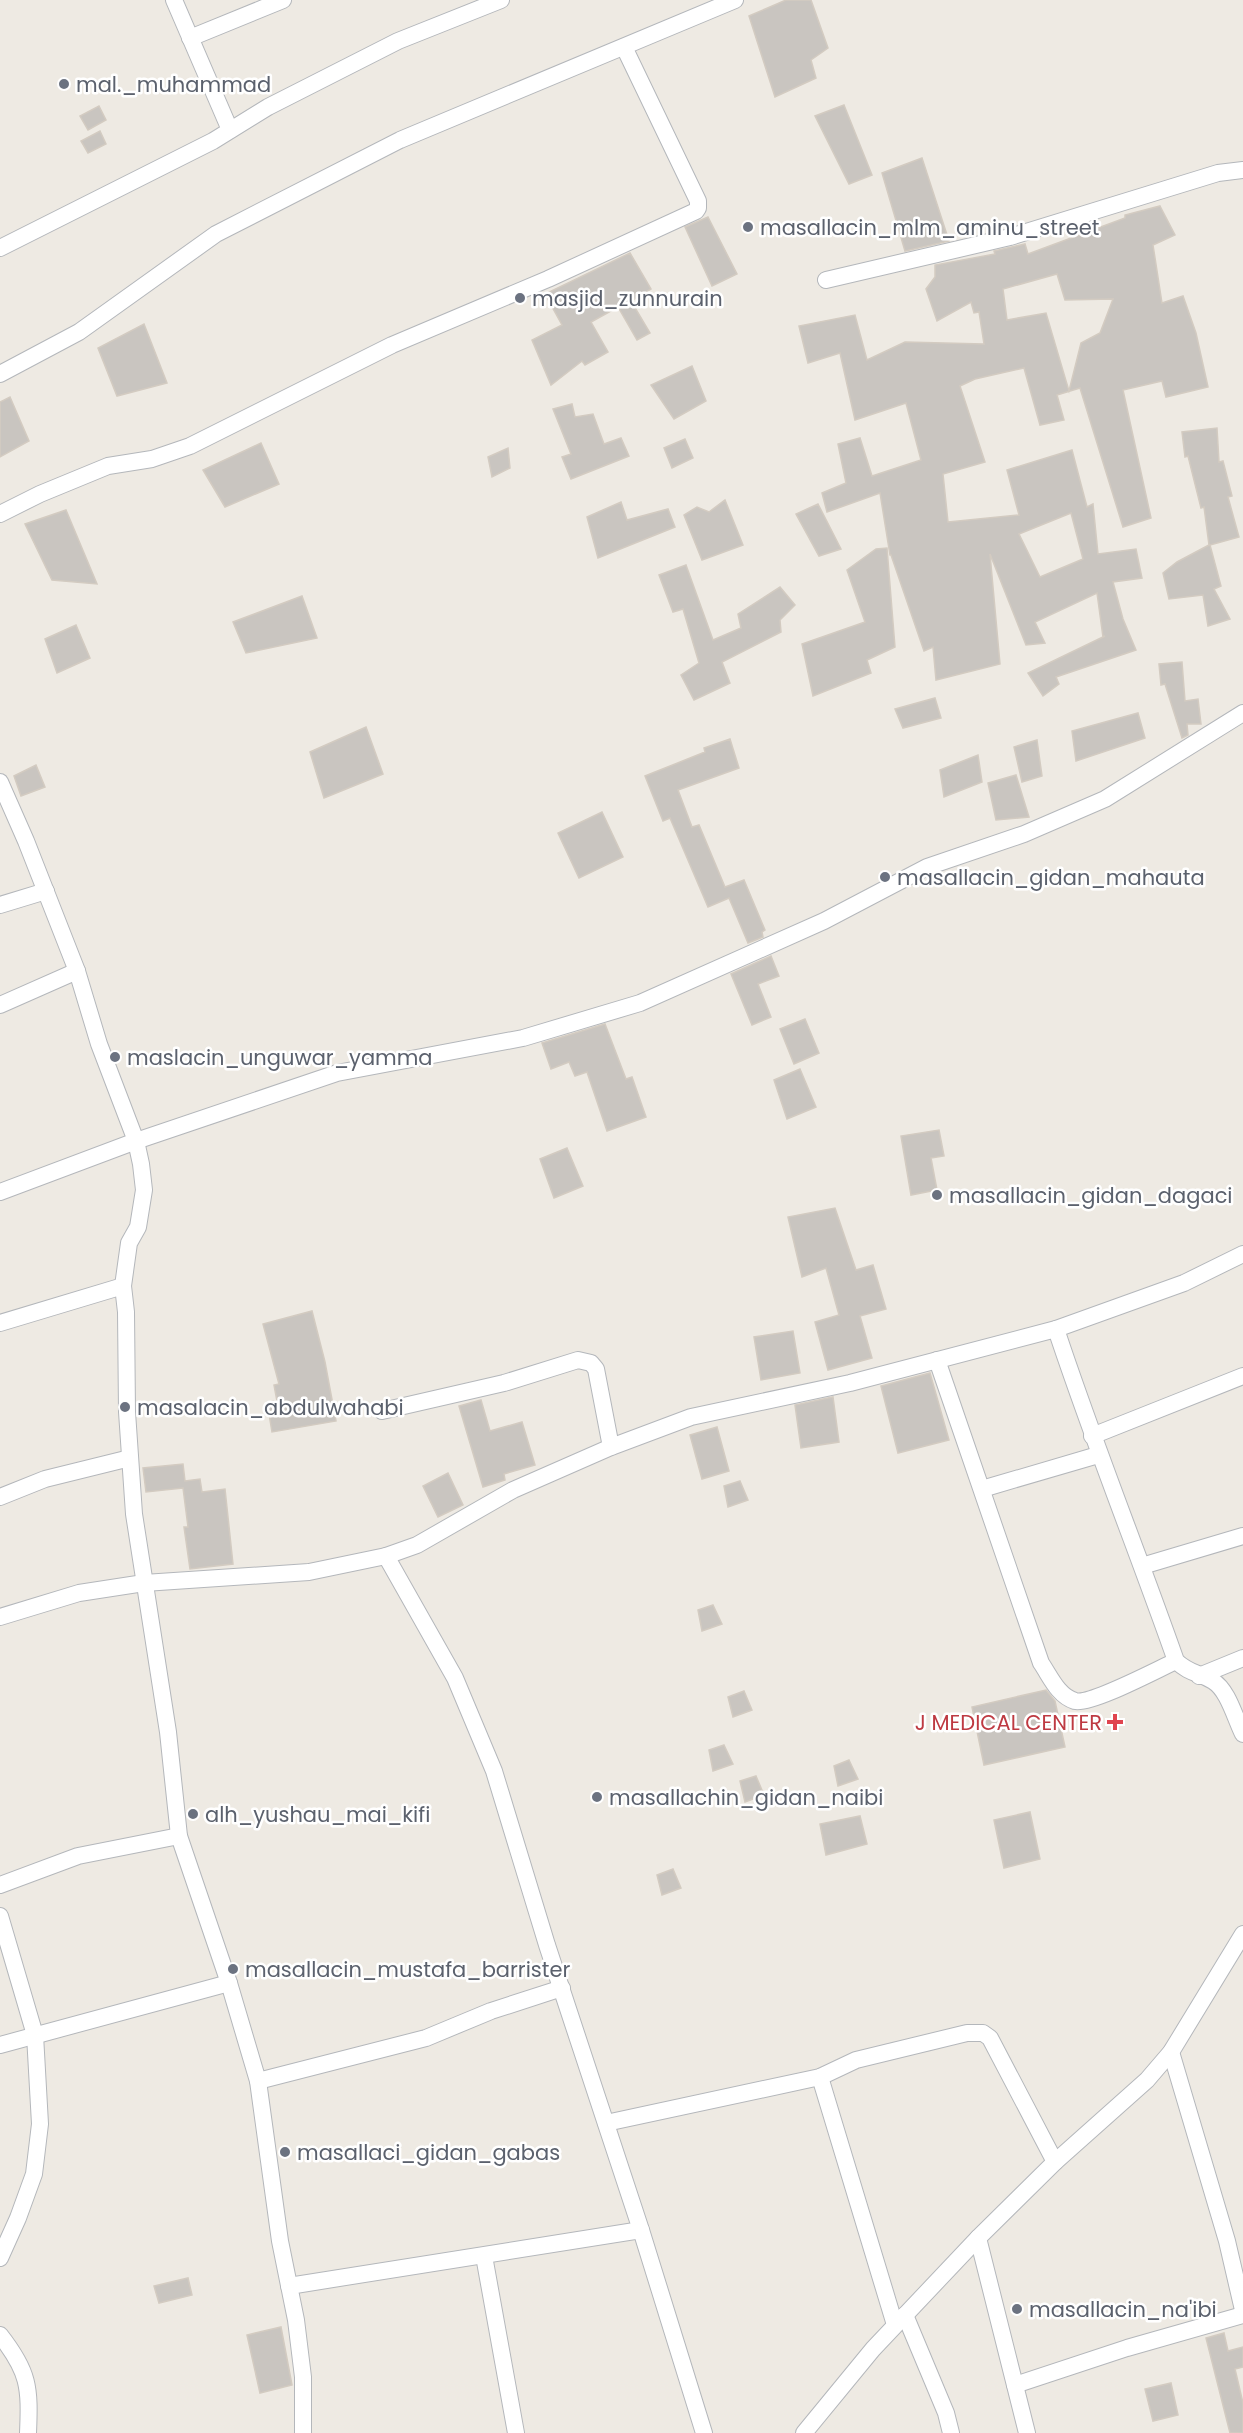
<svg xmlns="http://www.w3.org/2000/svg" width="1243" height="2433" viewBox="0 0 1243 2433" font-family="Poppins,sans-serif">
	<rect width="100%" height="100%" fill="#eeeae3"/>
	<g fill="#c9c5c0" stroke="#d3cbc1" stroke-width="1.5" fill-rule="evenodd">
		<path d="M786 0H811L828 48 811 60 816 78 775 97 749 16Z"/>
		<path d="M844 105 872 175 849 184 815 116Z"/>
		<path d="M99 106 106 120 88 130 80 116Z"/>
		<path d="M100 131 106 144 88 153 81 141Z"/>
		<path d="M922 158 949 241 905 251 882 173Z"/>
		<path d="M1160 206 1175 235 1153 245 1162 303 1183 296 1196 333 1208 387 1166 397 1162 381 1123 390 1151 518 1123 527 1080 388 1057 395 1064 420 1040 425 1024 368 975 379 960 386 985 462 943 474 948 522 1019 515 1007 470 1072 450 1087 507 1093 504 1098 554 1136 549 1142 578 1113 582 1123 619 1136 650 1056 677 1059 684 1043 696 1028 673 1105 636 1103 637 1097 593 1035 622 1045 643 1026 645 990 554 1000 664 936 680 933 647 924 651 891 555H890L880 493 827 512 822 493 846 483 838 444 860 438 872 476 921 460 906 403 855 420 840 353 808 363 799 326 855 315 867 360 905 342 984 344 979 312 974 313 971 302 937 321 926 289 935 277V265L995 254 994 251 1025 244 1028 254 1125 218V215ZM1057 274 1065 300 1113 299 1100 333 1081 343 1069 391 1046 313 1007 320 1003 289ZM1071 513 1083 559 1040 577 1019 534Z"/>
		<path d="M708 217 737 274 712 286 685 227Z"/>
		<path d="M630 253 651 289 631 301 650 333 637 340 618 307 591 322 608 352 585 365 582 361 551 385 532 340 562 325 545 294Z"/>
		<path d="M144 324 167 383 117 396 98 348Z"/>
		<path d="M692 366 706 401 674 419 651 385Z"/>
		<path d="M10 397 29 441 0 457V402Z"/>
		<path d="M572 404 575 417 593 414 604 444 621 438 629 456 571 479 562 457 571 454 553 409Z"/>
		<path d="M1217 428 1219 462 1223 461 1232 496 1228 497 1239 537 1210 545 1221 586 1214 589 1230 619 1208 626 1203 595 1169 599 1163 573 1177 562 1209 545 1204 507 1201 508 1188 456 1185 457 1182 432Z"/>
		<path d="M685 439 693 458 672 468 664 448Z"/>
		<path d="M261 443 279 484 225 507 203 470Z"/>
		<path d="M508 448 510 468 492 477 488 457Z"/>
		<path d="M725 500 743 545 702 560 684 515 697 507 709 512Z"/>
		<path d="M621 502 627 520 668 509 675 527 598 558 587 517Z"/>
		<path d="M818 504 841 549 819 556 796 514Z"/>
		<path d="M66 510 97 584 52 580 25 524Z"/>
		<path d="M887 548 895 647 867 660 871 673 813 696 802 644 865 622 847 570 876 549Z"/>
		<path d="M686 565 713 640 741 628 738 614 780 587 795 605 780 620 781 632 722 662 730 683 694 700 681 675 699 663 683 609 673 612 659 575Z"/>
		<path d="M302 596 317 638 246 653 233 622Z"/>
		<path d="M76 625 90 658 57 673 45 639Z"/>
		<path d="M1182 662 1185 701 1198 699 1201 724H1187L1188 735 1182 738 1165 684 1161 685 1159 664Z"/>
		<path d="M935 698 941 718 903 728 895 709Z"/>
		<path d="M1138 713 1145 738 1076 761 1072 731Z"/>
		<path d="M366 727 383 774 324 798 310 752Z"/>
		<path d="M730 739 739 768 678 790 692 827 699 825 725 887 744 880 765 930 762 932 763 937 748 943 729 898 708 907 670 818 663 821 645 776 705 752 704 748Z"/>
		<path d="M1037 740 1042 776 1022 782 1014 747Z"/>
		<path d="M978 755 982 782 944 797 940 770Z"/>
		<path d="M36 765 45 787 21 796 14 776Z"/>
		<path d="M1016 775 1029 817 996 820 988 783Z"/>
		<path d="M602 812 623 857 579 878 558 833Z"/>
		<path d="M771 956 779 976 758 984 771 1017 752 1025 731 974Z"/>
		<path d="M805 1019 819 1053 794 1064 780 1029Z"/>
		<path d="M605 1024 626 1079 632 1077 646 1117 607 1131 587 1072 575 1076 569 1062 551 1069 542 1043Z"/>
		<path d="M800 1069 816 1107 787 1119 774 1080Z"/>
		<path d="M939 1130 944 1156 931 1158 937 1190 911 1195 901 1136Z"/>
		<path d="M567 1148 583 1186 554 1198 540 1159Z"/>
		<path d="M835 1208 856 1270 873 1265 886 1309 860 1316 872 1358 828 1370 815 1322 839 1315 826 1268 802 1277 788 1217Z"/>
		<path d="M312 1311 325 1362 336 1421 272 1432 267 1402 277 1401 274 1385 279 1384 263 1324Z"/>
		<path d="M793 1331 800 1373 761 1380 754 1337Z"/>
		<path d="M930 1373 949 1440 898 1453 881 1386Z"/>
		<path d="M833 1397 839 1442 801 1448 795 1405Z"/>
		<path d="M481 1400 490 1431 522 1422 535 1465 504 1474 505 1480 483 1487 459 1406Z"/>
		<path d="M717 1427 729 1471 702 1479 690 1435Z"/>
		<path d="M183 1464 185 1481 200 1479 202 1492 225 1489 233 1564 190 1569 184 1527H188L183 1488 146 1492 143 1468Z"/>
		<path d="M448 1473 463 1505 438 1517 423 1486Z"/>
		<path d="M740 1481 748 1500 728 1507 724 1486Z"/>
		<path d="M713 1605 722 1624 702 1631 698 1610Z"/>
		<path d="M1046 1690 1055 1701 1065 1747 984 1765 972 1707Z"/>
		<path d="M744 1691 752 1710 733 1717 728 1697Z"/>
		<path d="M724 1745 733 1764 713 1771 709 1750Z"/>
		<path d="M849 1760 858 1779 838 1786 834 1766Z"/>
		<path d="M756 1776 764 1795 745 1802 740 1781Z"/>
		<path d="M1030 1812 1040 1859 1004 1868 994 1820Z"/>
		<path d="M860 1816 867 1844 826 1855 820 1824Z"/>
		<path d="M673 1869 681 1888 662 1895 657 1875Z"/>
		<path d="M188 2278 192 2295 159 2303 154 2286Z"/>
		<path d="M281 2327 292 2385 260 2393 247 2335Z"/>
		<path d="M1224 2333 1228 2351 1243 2347V2367L1235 2369 1243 2403V2433H1230L1206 2338Z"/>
		<path d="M1171 2383 1178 2415 1153 2421 1145 2389Z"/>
	</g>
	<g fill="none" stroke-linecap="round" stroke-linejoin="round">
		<defs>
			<g id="street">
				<path d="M174 0 230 130"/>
				<path d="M190 38 283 0"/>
				<path d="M0 248 213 141 268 107 398 41 501 0"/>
				<path d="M826 280 1010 237 1218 173 1243 170"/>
				<path d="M0 374 79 332 216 234 400 140 735 0"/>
				<path d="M0 514 40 494 108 466 152 459 190 446 392 345 548 279 696 211 698 208V201L624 47"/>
				<path d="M0 782 26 841 77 971 99 1044 136 1141 141 1164 144 1190 138 1227 129 1243 123 1286 126 1312 127 1412 134 1514 168 1732 179 1836 229 1983 258 2081 280 2241 296 2320 303 2377V2433"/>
				<path d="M0 905 46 891"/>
				<path d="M0 1005 77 971"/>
				<path d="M0 1192 136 1141 337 1073 523 1038 640 1003 824 921 927 867 1024 834 1105 799 1243 713"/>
				<path d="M0 1323 123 1286"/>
				<path d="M1056 1329C1093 1441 1137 1550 1176 1661 1190 1674 1198 1672 1213 1681 1228 1690 1235 1718 1243 1734"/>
				<path d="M937 1360 1041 1663C1050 1676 1058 1696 1075 1701 1091 1705 1158 1669 1176 1661"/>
				<path d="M382 1411 504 1383 578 1360 591 1363 596 1369 611 1447"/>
				<path d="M1092 1436 1243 1376"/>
				<path d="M982 1489 1098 1455"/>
				<path d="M0 1497 45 1479 130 1458"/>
				<path d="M386 1556 455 1678 494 1771 547 1945 641 2230 704 2433"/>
				<path d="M1142 1566 1243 1536"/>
				<path d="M0 1617 79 1593 144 1583 309 1572 386 1556 417 1545 513 1490 611 1447 691 1417 850 1383 1056 1329 1184 1283 1243 1254"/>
				<path d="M1199 1676 1243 1658"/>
				<path d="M0 1885 78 1856 179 1836"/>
				<path d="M0 1916 35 2035 40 2124 34 2174 18 2218 0 2258"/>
				<path d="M0 2045 229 1983"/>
				<path d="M1171 2052 1227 2241 1243 2310"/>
				<path d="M820 2077 895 2325"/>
				<path d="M258 2081 426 2038 491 2011 562 1988"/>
				<path d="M606 2123 820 2077 856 2060 967 2033H983L990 2038 1055 2162"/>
				<path d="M978 2238 1027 2433"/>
				<path d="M484 2256 516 2433"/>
				<path d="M289 2286 641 2230"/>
				<path d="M905 2315 946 2413 951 2433"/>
				<path d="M0 2335C29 2372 30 2387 28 2433"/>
				<path d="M1015 2385 1127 2348 1243 2315"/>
				<path d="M804 2433 873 2349 978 2238 1055 2162 1147 2080 1171 2052 1243 1934"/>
			</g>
		</defs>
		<use href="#street" stroke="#b4b7bb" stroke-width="18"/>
		<use href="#street" stroke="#fff" stroke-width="16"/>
	</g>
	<g fill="#6b7280" stroke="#fff" stroke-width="2">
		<circle cx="64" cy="84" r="6"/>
		<circle cx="748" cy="227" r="6"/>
		<circle cx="520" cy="298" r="6"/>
		<circle cx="885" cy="877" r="6"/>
		<circle cx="115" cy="1057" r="6"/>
		<circle cx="937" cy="1195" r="6"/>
		<circle cx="125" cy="1407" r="6"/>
		<circle cx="597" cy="1797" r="6"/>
		<circle cx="193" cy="1814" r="6"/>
		<circle cx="233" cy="1969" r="6"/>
		<circle cx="285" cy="2152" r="6"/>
		<circle cx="1017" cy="2309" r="6"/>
	</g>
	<path fill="#e0444e" stroke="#fff" stroke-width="2" d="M1112 1713h6v6h6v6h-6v6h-6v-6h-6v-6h6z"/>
	<g text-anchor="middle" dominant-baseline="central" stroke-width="5" stroke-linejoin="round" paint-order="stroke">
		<g font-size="21" fill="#5b616d" stroke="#fff" text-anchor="start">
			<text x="76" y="84">mal._muhammad</text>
			<text x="760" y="227">masallacin_mlm_aminu_street</text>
			<text x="532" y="298">masjid_zunnurain</text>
			<text x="897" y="877">masallacin_gidan_mahauta</text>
			<text x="127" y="1057">maslacin_unguwar_yamma</text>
			<text x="949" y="1195">masallacin_gidan_dagaci</text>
			<text x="137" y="1407">masalacin_abdulwahabi</text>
			<text x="609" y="1797">masallachin_gidan_naibi</text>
			<text x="205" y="1814">alh_yushau_mai_kifi</text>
			<text x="245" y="1969">masallacin_mustafa_barrister</text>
			<text x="297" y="2152">masallaci_gidan_gabas</text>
			<text x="1029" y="2309">masallacin_na'ibi</text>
		</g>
		<g font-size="21" fill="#be3a42" stroke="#fff" text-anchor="end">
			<text x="1102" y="1722">J MEDICAL CENTER</text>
		</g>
	</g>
</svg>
